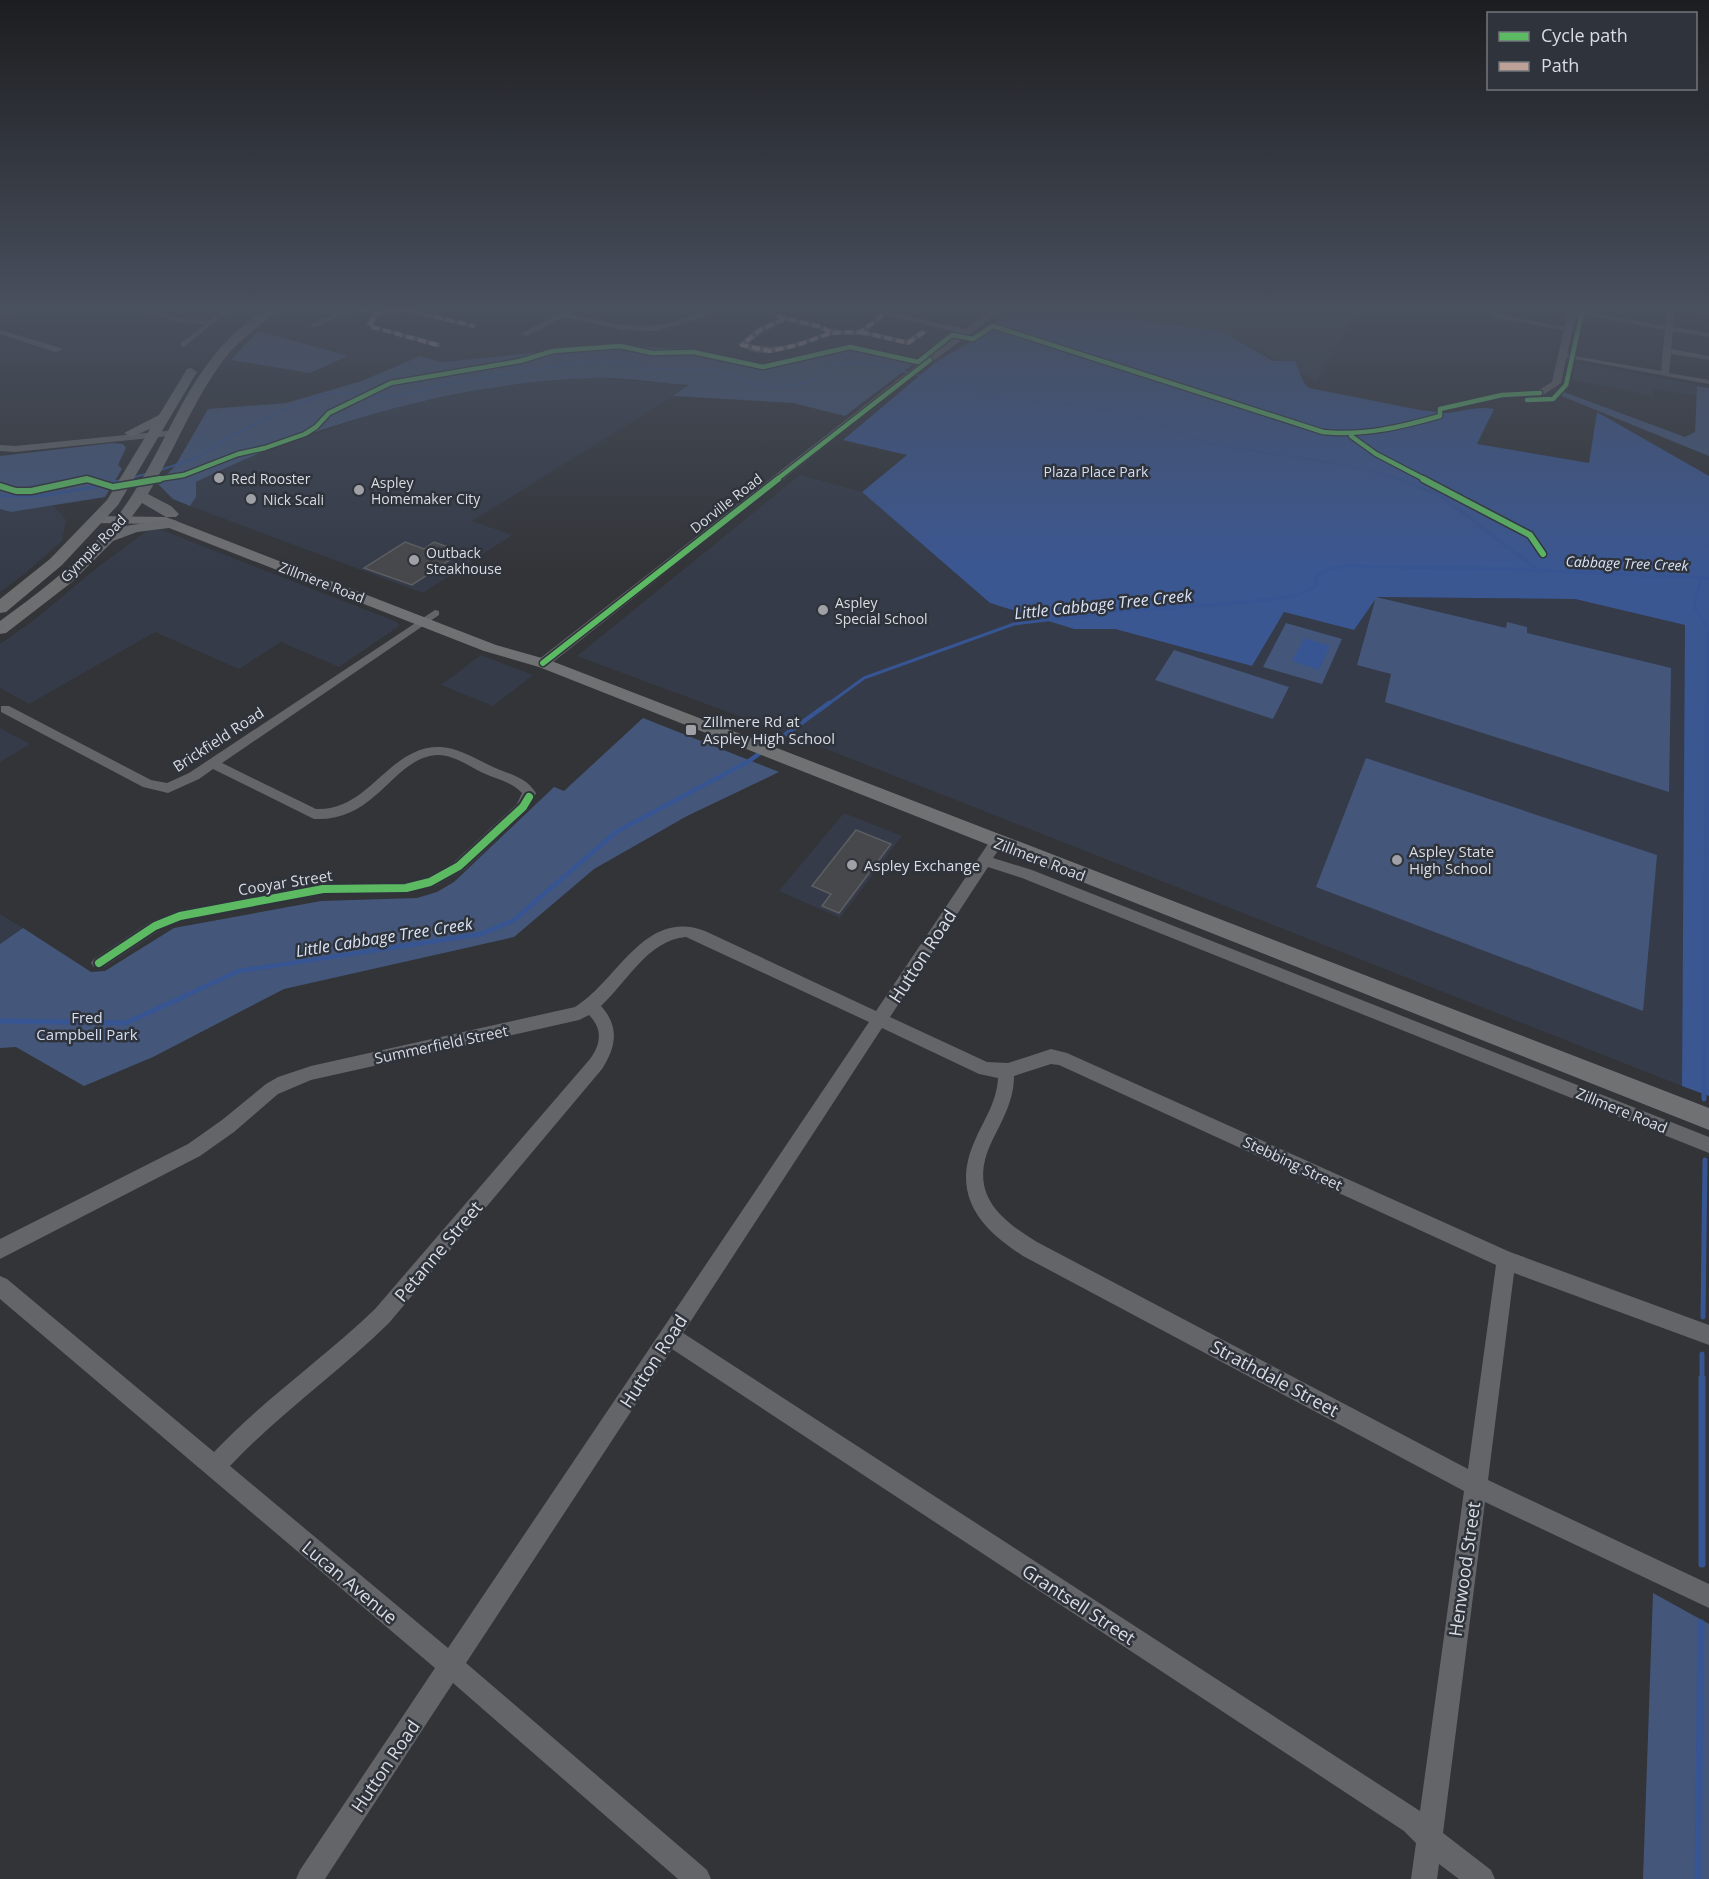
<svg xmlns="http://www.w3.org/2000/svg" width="1709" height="1879" viewBox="0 0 1709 1879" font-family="'Open Sans',sans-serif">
	<rect width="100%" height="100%" fill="#323438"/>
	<g fill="#353b48">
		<path d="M1108 308H1360L1316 381 1223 332 1134 319Z"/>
		<path d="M1576 363 1693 384 1697 386 1696 396 1654 389 1653 396 1572 380Z"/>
		<path d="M591 377 690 386 472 521 512 535 423 593 190 506 196 497V482L235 463 379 411 490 387Z"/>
		<path d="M800 475 862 492 990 603 1074 629H1115L1252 666 1284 612 1354 630 1376 597 1575 599 1686 625 1682 1086 806 741 577 656Z"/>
		<path d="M53 505 66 520 62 541 23 575 0 592V509L12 512Z"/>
		<path d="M159 529 397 622 399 626 339 667 281 642 239 669 155 632 29 704 0 688V644L34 620 99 566 147 531Z"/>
		<path d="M481 655 533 675 493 706 441 685Z"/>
		<path d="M0 728 30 744 0 762Z"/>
		<path d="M844 813 902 836 840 918 779 891Z"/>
		<path d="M0 914 23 928 0 944Z"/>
	</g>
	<g fill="#44577b">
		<path d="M258 331 348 356 310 373 231 360Z"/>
		<path d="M609 345 701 350 769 365 846 345 920 359 845 416 793 403 673 396 689 385C656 383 622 376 589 378 458 383 313 424 196 482V497L190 506 173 499 158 484 175 466 208 409 286 403 362 381 420 356 443 362Z"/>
		<path d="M1697 386 1709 388V456L1559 395 1564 392 1685 437 1695 432Z"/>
		<path d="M112 443 123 444 126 448 118 465 122 469 105 497 11 512 0 509V456Z"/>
		<path d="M1376 597 1506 628 1507 622 1527 627V633L1671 668 1669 792 1385 702 1391 674 1357 665Z"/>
		<path d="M1286 623 1342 639 1322 684 1263 667Z"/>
		<path d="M1174 650 1289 687 1273 719 1155 680Z"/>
		<path d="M643 718 779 772 687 816 594 869 514 937 284 989 153 1057 84 1086 16 1047 0 1048V944L23 928 91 972 105 971 174 928 321 901 417 898 437 892 454 882 554 787 564 791Z"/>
		<path d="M1366 758 1657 855 1643 1011 1316 887Z"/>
		<path d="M1653 1593 1709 1624V1879H1643Z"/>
	</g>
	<path fill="#3b5792" d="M1012 308 1053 313 1085 308 1139 312 1134 319 1223 332 1273 361H1295L1304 383 1309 388 1420 410 1438 412 1440 409 1443 413C1461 413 1475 405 1494 409L1477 444 1589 463 1597 412 1709 476V1096L1682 1086 1685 625 1575 599 1377 597 1354 630 1284 612 1252 666 1115 629H1074L990 603 862 492 907 455 843 440 937 361 974 340Z"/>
	<path fill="#375592" d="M1304 638 1330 646 1319 670 1292 661Z"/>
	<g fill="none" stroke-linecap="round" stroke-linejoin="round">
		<g stroke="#375592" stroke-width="2">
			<path d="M157 471 197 458 233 435 282 411 323 395 340 392 379 396 401 395 452 383 605 359 650 369 713 370 756 384 779 388 813 380 820 374 824 365C876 353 937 385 988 397 1006 401 1027 400 1047 402 1076 405 1108 409 1137 416 1162 422 1183 438 1209 443 1273 457 1339 458 1401 480"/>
			<path d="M131 478 149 473"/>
		</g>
		<g stroke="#375592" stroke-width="3">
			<path d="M1397 479 1438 494 1541 572"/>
			<path d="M110 483 123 480"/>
			<path d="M0 496H41L100 486"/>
			<path d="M1701 579 1694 607 1707 627V705"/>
			<path d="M827 705 864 678 1014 624 1130 610 1240 603 1295 596 1316 586V577L1323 571 1345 566 1504 569 1709 578"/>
		</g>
		<g stroke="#375592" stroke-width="4.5">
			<path d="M182 997 239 971 481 934 514 920 616 832 749 761 829 703"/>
			<path d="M1705 997 1707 703"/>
		</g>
		<g stroke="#375592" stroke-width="5">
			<path d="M0 1021 126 1023 185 996"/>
			<path d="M1704 1099 1705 996"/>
			<path d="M1703 1317 1705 1160"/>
			<path d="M1702 1354V1380"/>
		</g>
		<g stroke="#375592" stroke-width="7">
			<path d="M1702 1378V1564"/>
			<path d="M1698 1879 1701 1623"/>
		</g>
	</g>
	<g fill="#46484b" stroke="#5c5e61" stroke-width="1.5">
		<path d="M405 542 424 549 434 542 462 552 412 585 364 568Z"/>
		<path d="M856 830 891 844 839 913 822 906 831 894 812 886Z"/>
	</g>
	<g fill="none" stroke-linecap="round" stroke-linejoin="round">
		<g fill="#646568" fill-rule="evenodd">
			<path d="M12 308H22L0 317V313Z"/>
			<path d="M134 308H145L181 319 210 320 224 308H231L184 347H181V343L205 324 181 323Z"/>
			<path d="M348 308H357L316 327 309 325Z"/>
			<path d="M395 308H406L478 326 474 328 401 311 379 316 373 325 440 343V347H437L365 326 374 312Z"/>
			<path d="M708 308H717L696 320 657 331 622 330 564 317 527 336 520 334 569 309 573 311 569 314C625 327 655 335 708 308Z"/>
			<path d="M1488 308H1495L1496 313 1503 315 1573 329 1569 331 1501 319 1490 316Z"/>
			<path d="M1667 308H1675L1673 327 1709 333V337L1673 331 1671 349 1709 356V360L1671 354 1669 373 1709 380V384L1559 356 1563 354 1661 371 1665 330 1568 312 1572 310 1666 326Z"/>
			<path d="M1675 308 1709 311V315L1678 310Z"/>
			<path d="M882 311 889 313 867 331 907 340 921 330 928 332 908 345C883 339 859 332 833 335 801 340 773 366 738 345L757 328 779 319 772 316 776 314C795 318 844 336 860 329 868 326 876 317 882 311ZM786 321 819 329 825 333C795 343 780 351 748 344L763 332Z"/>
			<path d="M0 330 61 348 62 350 55 352 0 334Z"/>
			<path d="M435 610 439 611V615L222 763 316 809C369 812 390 744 441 747 458 748 474 758 489 765 506 774 525 775 536 793L528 810 464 870 435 886 406 893 323 894 182 921 160 930 104 967H94L91 963 94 959 150 922 180 910 323 884 406 883 426 878 454 862 517 804 522 793C511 781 495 779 481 772 469 766 453 755 438 755 392 757 378 822 314 819L213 769 199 779 168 793 143 787 1 712V706H9L151 780 167 783 189 773Z"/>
			<path d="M997 837 1004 842 993 858 1032 870 1709 1137V1153L1022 878 988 867 890 1017 987 1062 1008 1063 1051 1049 1067 1053 1510 1252 1709 1325V1345L1514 1273 1488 1480 1709 1584V1608L1485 1502 1443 1833 1491 1870 1495 1879H1459L1439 1864 1437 1879H1411L1416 1843 1404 1831 672 1349 466 1663 707 1870 711 1879H678L453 1683 325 1879H296L300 1870 435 1668 0 1299V1276L7 1279 214 1452C263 1400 323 1359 375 1309L590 1059C601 1044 603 1029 589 1015L579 1020 311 1080 278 1094 234 1132 200 1156 0 1259V1239L188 1144 222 1120 266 1084 278 1077 311 1066 575 1007C618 981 644 908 705 931L876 1011 992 838ZM686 937 869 1022 448 1648 230 1466C279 1414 338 1373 389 1323L602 1069C616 1047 620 1027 601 1006 627 982 648 940 686 937ZM882 1028 979 1074 998 1078C997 1101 985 1118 976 1138 950 1193 978 1227 1023 1256L1464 1491 1420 1811 683 1333ZM1051 1064 1059 1065 1496 1265 1468 1469 1037 1242C996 1217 968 1191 992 1141 1003 1119 1014 1100 1014 1076Z"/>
		</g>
		<g fill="#646568" fill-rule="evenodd">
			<path d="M855 308H871L966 329 994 308H1004L907 381 548 666H538L536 663 538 660 901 377 961 333Z"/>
			<path d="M1569 308H1577L1561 383 1543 395H1537V391L1552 382Z"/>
			<path d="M175 430 180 433 179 435 15 452 0 451V445L15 446Z"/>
		</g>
		<path fill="#707173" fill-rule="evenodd" d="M97 516 166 517 496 645 549 660 1709 1108V1130L539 667 484 651 159 524 92 523 90 520Z"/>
		<g fill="#6c6e70" fill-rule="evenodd">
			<path d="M266 308H279C262 326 240 338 225 358 193 400 175 450 148 494L171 506 179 514 176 517H166L142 503 125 526 171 519 177 521 179 524 177 527 137 532 113 541 72 582 6 633 0 634V621C48 586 97 549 129 500 162 451 182 391 221 347 234 332 250 320 266 308Z"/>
			<path d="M191 368 197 372 118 505 62 565 6 612 0 613V599L50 559 107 500 150 429 131 437 124 433 159 415 187 369Z"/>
		</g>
		<g stroke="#bda197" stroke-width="4" stroke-dasharray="8 4" stroke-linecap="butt">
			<path d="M360 308 377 314"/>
			<path d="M777 316 822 327 831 333"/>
			<path d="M784 319 760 330 742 345 770 351 798 345 831 333 861 332 885 313"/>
			<path d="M861 332 908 343 924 332"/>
			<path d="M437 345 369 326 377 314 401 309 474 326"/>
		</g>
		<defs>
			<g id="cycleway-far2">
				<path d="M1527 400 1553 399 1566 385 1583 308"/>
				<path d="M1351 436 1376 454 1426 480"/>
				<path d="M80 480H92"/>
				<path d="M152 480 184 475 238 454 265 448 305 434 316 427 329 413 391 383 520 361 553 351 620 346 652 353 693 352 763 367 850 347 918 362 952 335 973 339 993 326 1323 432C1364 436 1401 427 1440 416V409L1502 395 1540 393"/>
				<path d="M776 480 930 360"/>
			</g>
			<g id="cycleway-far1">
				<path d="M1423 479 1530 535 1543 554"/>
				<path d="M0 486 16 491H31L87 479 113 487 160 479"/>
				<path d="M543 663 778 479"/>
			</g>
			<path id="cycleway" d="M99 963 155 926 180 916 323 889 406 888 430 882 459 866 523 807 529 797"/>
		</defs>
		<use href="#cycleway-far2" stroke="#2f333b" stroke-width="7"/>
		<use href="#cycleway-far1" stroke="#2f333b" stroke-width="9"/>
		<use href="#cycleway" stroke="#2f333b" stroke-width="12"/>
		<use href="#cycleway-far2" stroke="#5cba63" stroke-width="4.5"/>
		<use href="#cycleway-far1" stroke="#5cba63" stroke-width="6"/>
		<use href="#cycleway" stroke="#5cba63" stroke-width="8"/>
	</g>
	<linearGradient id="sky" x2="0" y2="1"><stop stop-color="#1c1d1f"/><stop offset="0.54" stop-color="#49505e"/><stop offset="1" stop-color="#49505e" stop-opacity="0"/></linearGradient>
	<rect width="1709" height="571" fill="url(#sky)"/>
	<g fill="#9fa1a6" stroke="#2f333b" stroke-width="2">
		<circle cx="219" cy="478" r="6"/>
		<circle cx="359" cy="490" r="6"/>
		<circle cx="251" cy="499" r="6"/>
		<circle cx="414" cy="560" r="6"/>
		<circle cx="823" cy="610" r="6"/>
		<rect x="685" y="724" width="12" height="12" rx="3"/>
		<circle cx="1397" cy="860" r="6"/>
		<circle cx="852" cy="865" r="6"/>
	</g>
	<g text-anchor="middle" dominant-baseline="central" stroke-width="5" stroke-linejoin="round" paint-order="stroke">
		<g font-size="14" fill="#d4def2" stroke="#2f333b">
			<text x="1096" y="471">Plaza Place Park</text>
		</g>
		<g font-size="14" fill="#d9dce1" stroke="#2f333b" text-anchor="start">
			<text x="231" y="478">Red Rooster</text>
			<text x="371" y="482">Aspley<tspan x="371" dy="16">Homemaker City</tspan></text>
			<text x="263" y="499">Nick Scali</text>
			<text x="426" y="552">Outback<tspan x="426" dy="16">Steakhouse</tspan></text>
			<text x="835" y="602">Aspley<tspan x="835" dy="16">Special School</tspan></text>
		</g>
		<g font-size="14" fill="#d9dce1" stroke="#2f333b">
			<text transform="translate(726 503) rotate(-38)">Dorville Road</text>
			<text transform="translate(93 548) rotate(-46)">Gympie Road</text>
			<text transform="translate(322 582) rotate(21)">Zillmere Road</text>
		</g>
		<g font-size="14" font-style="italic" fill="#dae5f8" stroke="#2f333b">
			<text transform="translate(1627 563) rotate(2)">Cabbage Tree Creek</text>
		</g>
		<g font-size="15" fill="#d9dce1" stroke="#2f333b" text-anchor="start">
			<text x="703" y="721">Zillmere Rd at<tspan x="703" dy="17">Aspley High School</tspan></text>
			<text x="1409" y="851">Aspley State<tspan x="1409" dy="17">High School</tspan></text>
			<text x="864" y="865">Aspley Exchange</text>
		</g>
		<g font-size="15" fill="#d9dce1" stroke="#2f333b">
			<text transform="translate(218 739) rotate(-33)">Brickfield Road</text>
			<text transform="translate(1040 859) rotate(21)">Zillmere Road</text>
			<text transform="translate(285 882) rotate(-9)">Cooyar Street</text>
			<text transform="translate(441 1044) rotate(-12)">Summerfield Street</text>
			<text transform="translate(1622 1110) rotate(22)">Zillmere Road</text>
			<text transform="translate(1293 1163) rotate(25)">Stebbing Street</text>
		</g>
		<g font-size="15" fill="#d4def2" stroke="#2f333b">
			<text x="87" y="1017">Fred<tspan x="87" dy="17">Campbell Park</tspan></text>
		</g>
		<g font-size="16" font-style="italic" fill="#dae5f8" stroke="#2f333b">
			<text transform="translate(1103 604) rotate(-6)">Little Cabbage Tree Creek</text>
			<text transform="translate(384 937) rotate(-9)">Little Cabbage Tree Creek</text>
		</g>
		<g font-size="18" fill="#d9dce1" stroke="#2f333b">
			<text transform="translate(922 956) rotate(-57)">Hutton Road</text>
			<text transform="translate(438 1251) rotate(-50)">Petanne Street</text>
			<text transform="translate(653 1361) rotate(-57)">Hutton Road</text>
			<text transform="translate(1275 1378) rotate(28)">Strathdale Street</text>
			<text transform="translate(1464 1569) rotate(-82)">Henwood Street</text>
			<text transform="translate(350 1582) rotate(40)">Lucan Avenue</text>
			<text transform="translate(1079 1604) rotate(33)">Grantsell Street</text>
			<text transform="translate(385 1766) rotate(-56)">Hutton Road</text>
		</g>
	</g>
	<rect x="1487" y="12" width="210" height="78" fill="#2f333b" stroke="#73777d" stroke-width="1.5"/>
	<rect x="1499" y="32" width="30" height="9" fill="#5cba63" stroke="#73777d" stroke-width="1.5"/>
	<text x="1541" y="42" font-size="18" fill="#d9dce1">Cycle path</text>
	<rect x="1499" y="62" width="30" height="9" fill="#bda197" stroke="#73777d" stroke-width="1.5"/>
	<text x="1541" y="72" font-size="18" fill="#d9dce1">Path</text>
</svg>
